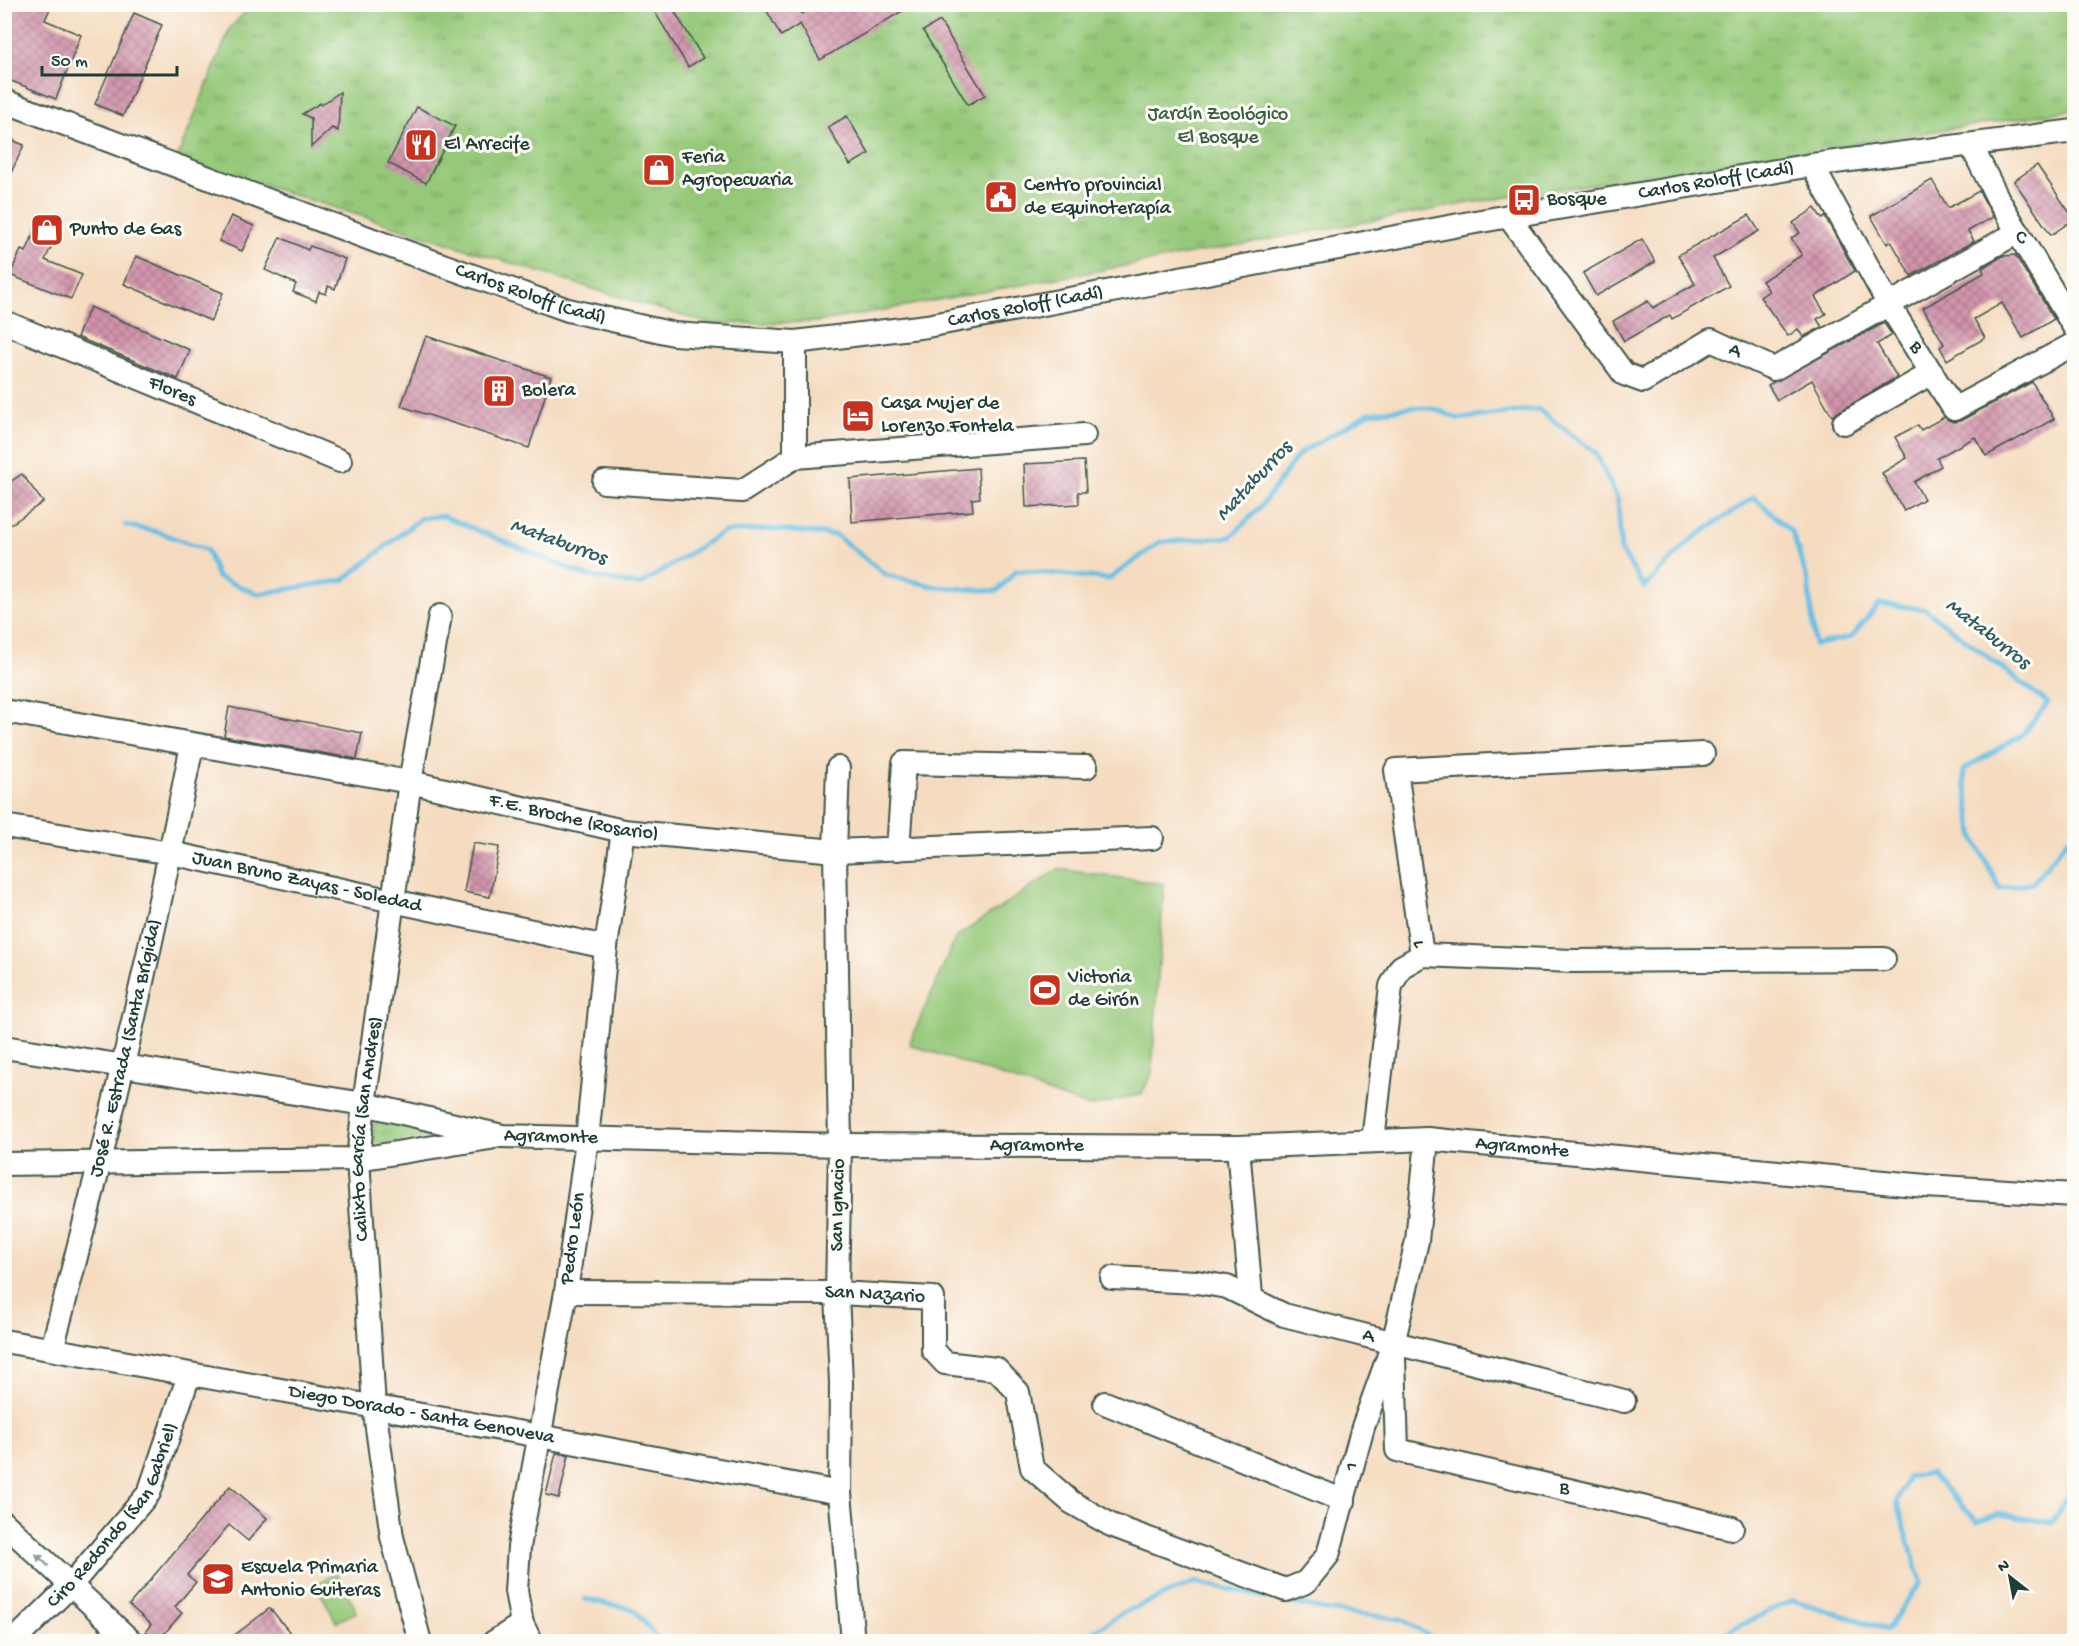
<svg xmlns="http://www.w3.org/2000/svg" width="2079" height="1646" viewBox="0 0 2079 1646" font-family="'Gochi Hand',sans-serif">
	<defs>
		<pattern id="park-tufts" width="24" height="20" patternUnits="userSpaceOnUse" patternTransform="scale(1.5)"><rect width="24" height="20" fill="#95c979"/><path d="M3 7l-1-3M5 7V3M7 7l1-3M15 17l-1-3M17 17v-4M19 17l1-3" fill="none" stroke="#79a464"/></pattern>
		<pattern id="building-cross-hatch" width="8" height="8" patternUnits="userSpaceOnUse" patternTransform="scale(1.5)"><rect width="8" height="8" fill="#d294ac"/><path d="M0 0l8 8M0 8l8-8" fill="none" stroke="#aa7a8d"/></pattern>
	</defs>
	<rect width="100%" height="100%" fill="#fdfcf7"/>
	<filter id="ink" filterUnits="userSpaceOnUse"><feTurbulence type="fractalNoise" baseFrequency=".0167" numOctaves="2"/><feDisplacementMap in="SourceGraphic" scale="12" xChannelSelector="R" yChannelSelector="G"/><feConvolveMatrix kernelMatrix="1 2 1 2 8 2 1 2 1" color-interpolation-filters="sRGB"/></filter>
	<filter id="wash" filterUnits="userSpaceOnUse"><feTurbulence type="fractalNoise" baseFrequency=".008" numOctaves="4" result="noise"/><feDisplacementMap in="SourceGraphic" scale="24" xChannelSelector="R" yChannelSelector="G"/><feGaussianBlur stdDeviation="1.35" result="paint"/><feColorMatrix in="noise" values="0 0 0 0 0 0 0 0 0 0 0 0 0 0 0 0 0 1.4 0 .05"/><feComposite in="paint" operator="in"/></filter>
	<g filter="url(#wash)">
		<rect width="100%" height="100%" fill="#f5dcc0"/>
		<g fill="url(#park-tufts)" stroke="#5a8356" stroke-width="1.5">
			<path d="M252 5H2074V110L1469 203 818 322 710 324 606 293 177 158 230 28Z"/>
			<path d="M375 1118 439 1136 373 1143Z"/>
		</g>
		<g fill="#95c979" stroke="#5a8356" stroke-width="1.5">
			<path d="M1058 869 1164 884 1152 1073 1142 1094 1090 1107 909 1044 956 937Z"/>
			<path d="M337 1573 357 1612 336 1622 316 1584Z"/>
		</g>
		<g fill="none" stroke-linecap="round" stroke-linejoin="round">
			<g stroke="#67bfe4" stroke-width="5">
				<path d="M125 525 158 532 207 550 217 577 258 594 344 580 421 518 443 516 587 576 640 585 723 532 770 529 836 535 886 575 937 587 997 591 1017 570 1109 579 1160 542 1231 537 1261 506 1300 453 1369 413 1412 407 1435 409 1459 419 1538 409 1595 452 1618 500 1621 550 1644 587 1692 539 1754 497 1792 532 1808 581 1815 645 1851 637 1879 604 1925 609 2048 703 2022 735 1963 770 1974 838 2000 889 2033 883 2068 839 2074 852"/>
				<path d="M585 1599 633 1609 661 1642"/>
				<path d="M1078 1642 1122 1613 1195 1582 1324 1610 1402 1619 1438 1642"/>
				<path d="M1707 1642 1792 1600 1887 1629 1921 1582 1897 1502 1908 1477 1930 1473 1977 1521 1999 1514 2052 1523 2074 1486"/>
			</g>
		</g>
		<g id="blocks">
			<g fill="url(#building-cross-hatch)">
				<path d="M4 4H52L45 20 81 35 56 99 4 78Z"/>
				<path d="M650 4H670L703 58 688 67Z"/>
				<path d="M763 4H796L802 14 819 4H914L820 60 800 24 781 36Z"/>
				<path d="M134 13 162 25 123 116 95 104Z"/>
				<path d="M940 21 985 95 968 105 923 31Z"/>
				<path d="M340 92 338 131 332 128 311 147V118L302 114 320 103 321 105Z"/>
				<path d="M417 107 455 126 426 183 388 163Z"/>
				<path d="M847 116 869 154 850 165 828 127Z"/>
				<path d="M4 137 24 145 4 188Z"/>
				<path d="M2037 165 2074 219 2051 235 2014 181Z"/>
				<path d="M1932 180 1948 208 1979 191 1993 217 1968 231 1974 241 1911 276 1891 241 1887 244 1871 216Z"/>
				<path d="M1815 208 1822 219 1825 217 1855 271 1815 297 1826 314 1817 319 1822 327 1803 337 1798 329 1788 336 1760 297 1769 291 1762 281 1802 255 1791 238 1800 233 1793 223Z"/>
				<path d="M1749 215 1759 231 1713 258 1729 286 1672 319 1670 315 1624 341 1613 321 1648 301 1653 308 1695 284 1678 255Z"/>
				<path d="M231 216 254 226 242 251 219 241Z"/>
				<path d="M40 219 60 228 45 260 82 275 71 299 10 275 21 250 26 252Z"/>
				<path d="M280 237 308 250 310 246 345 259 335 289 328 286 326 294 319 292 316 301 293 292 296 284 265 270Z"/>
				<path d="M1642 239 1655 262 1596 296 1583 273Z"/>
				<path d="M2015 255 2054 319 2023 338 2002 303 1974 319 1985 338 1947 360 1940 347 1944 344 1923 308 1984 273 1982 268 2003 256Z"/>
				<path d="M136 256 223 293 211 321 124 284Z"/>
				<path d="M90 307 190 350 178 379 77 337Z"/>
				<path d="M1884 323 1892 335 1877 344 1897 377 1832 416 1812 380 1777 400 1768 385Z"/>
				<path d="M426 336 551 377 529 448 401 406Z"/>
				<path d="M2032 382 2054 419 1986 456 1975 437 1937 458 1941 466 1914 482 1924 499 1904 511 1882 473 1907 458 1895 437 1918 425 1921 430 1944 417 1953 422 1960 421Z"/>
				<path d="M1084 461 1086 492H1078L1079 504 1026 507 1024 464Z"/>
				<path d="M978 468 980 498 972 499 973 511 852 522 850 479Z"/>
				<path d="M22 474 43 502 4 529V486Z"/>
				<path d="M229 707 362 733 357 759 224 736Z"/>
				<path d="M473 843 499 847 490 897 464 892Z"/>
				<path d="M556 1453 569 1455 559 1498 546 1495Z"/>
				<path d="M230 1486 267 1518 248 1541 229 1525 187 1575 196 1582 175 1607 182 1613 158 1641 146 1631 151 1624 129 1605Z"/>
				<path d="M270 1608 292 1635 284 1641H227Z"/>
			</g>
		</g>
	</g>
	<g filter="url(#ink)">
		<use href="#blocks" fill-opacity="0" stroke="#3f5549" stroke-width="1.5"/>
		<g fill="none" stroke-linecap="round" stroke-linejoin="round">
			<defs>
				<g id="minor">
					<path id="s1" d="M4 101 381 243 568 310 674 334 795 342 927 326 1475 222 1812 165 2074 131"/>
					<path id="s2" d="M1971 145 1998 199 2074 327"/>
					<path id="s3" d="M1812 165 1889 305 1954 409 2074 344"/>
					<path id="s4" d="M1508 216 1624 374 1643 381 1711 340 1774 369 2018 232"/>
					<path id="s5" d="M4 322 340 461"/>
					<path d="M1844 423 1932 373"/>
					<path d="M795 457 1084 435"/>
					<path d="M604 482 742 491 795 457V342"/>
					<path id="s6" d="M4 711 410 782 623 831 835 851 1152 838"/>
					<path d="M838 768 835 851 840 1145 837 1293 841 1383 840 1493 853 1642"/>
					<path id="s7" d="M4 826 171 853 606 947"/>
					<path d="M898 849 904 763 1086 767"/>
					<path d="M1422 955 1396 770 1703 754"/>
					<path id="s8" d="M4 1047 364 1104 502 1136 840 1145 1238 1147 1427 1139 1926 1186 2074 1195"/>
					<path d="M1373 1141 1391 986 1401 967 1422 955 1573 961 1884 959"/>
					<path d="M1238 1147 1251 1296"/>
					<path d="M4 1164 358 1159 490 1138"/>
					<path id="s9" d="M1112 1278 1197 1282 1227 1287 1284 1315 1624 1401"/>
					<path id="s10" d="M566 1292 837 1293 933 1298V1350L945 1363 996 1369 1018 1392 1032 1468 1071 1502 1111 1525 1286 1590 1306 1582 1328 1555 1363 1427 1393 1344 1417 1241 1427 1139"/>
					<path id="s11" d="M4 1341 540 1436 840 1493"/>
					<path id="s12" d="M52 1349C105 1149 152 948 192 745"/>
					<path id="s13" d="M1394 1358 1397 1450 1732 1528"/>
					<path d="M1105 1403 1344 1501"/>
					<path d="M4 1523 132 1642"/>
					<path id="s14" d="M13 1642 70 1586 149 1493 189 1375"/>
					<path id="s15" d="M420 1642 392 1537 374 1406 358 1159 364 1104 410 782 440 616"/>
					<path d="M494 1642 522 1624"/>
					<path id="s16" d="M531 1642 522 1624 516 1591 519 1547 566 1292 587 1140 606 947 623 831"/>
				</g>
			</defs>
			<use href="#minor" stroke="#3f5549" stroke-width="26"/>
			<use href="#minor" stroke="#fff" stroke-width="22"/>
		</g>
		<defs><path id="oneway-solid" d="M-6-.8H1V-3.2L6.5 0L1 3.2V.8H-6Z" transform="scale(1.5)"/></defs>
		<use fill="#8f9e9a" href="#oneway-solid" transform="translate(42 1560) rotate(-137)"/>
	</g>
	<defs>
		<symbol id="restaurant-square" viewBox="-11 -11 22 22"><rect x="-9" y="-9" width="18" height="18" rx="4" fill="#c8321e" stroke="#fdfcf7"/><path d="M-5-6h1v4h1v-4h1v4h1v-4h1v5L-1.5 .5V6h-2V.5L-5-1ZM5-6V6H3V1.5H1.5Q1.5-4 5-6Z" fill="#fff"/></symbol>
		<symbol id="shop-square" viewBox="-11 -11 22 22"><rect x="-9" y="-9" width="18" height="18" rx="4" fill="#c8321e" stroke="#fdfcf7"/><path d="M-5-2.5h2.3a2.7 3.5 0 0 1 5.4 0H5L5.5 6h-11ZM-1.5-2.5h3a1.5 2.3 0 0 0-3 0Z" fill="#fff"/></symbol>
		<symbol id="civic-square" viewBox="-11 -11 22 22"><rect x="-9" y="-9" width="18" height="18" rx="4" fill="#c8321e" stroke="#fdfcf7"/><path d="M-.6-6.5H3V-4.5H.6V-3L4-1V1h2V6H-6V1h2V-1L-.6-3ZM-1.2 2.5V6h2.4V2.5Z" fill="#fff"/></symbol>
		<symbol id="bus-square" viewBox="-11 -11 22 22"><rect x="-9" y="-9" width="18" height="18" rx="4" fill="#c8321e" stroke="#fdfcf7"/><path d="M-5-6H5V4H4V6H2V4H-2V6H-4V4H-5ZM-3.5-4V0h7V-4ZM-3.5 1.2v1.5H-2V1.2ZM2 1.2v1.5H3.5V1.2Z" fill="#fff"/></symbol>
		<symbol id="building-square" viewBox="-11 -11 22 22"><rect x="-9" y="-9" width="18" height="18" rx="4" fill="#c8321e" stroke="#fdfcf7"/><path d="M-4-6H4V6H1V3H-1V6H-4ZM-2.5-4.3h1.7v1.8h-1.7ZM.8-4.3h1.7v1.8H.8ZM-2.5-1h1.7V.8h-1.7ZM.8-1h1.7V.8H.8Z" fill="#fff"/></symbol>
		<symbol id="hotel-square" viewBox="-11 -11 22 22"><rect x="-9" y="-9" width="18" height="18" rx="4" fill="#c8321e" stroke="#fdfcf7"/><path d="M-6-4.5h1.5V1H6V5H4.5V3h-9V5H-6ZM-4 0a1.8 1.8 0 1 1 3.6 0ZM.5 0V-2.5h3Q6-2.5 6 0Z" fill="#fff"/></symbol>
		<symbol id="stadium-square" viewBox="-11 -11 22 22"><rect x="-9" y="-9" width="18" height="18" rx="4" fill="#c8321e" stroke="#fdfcf7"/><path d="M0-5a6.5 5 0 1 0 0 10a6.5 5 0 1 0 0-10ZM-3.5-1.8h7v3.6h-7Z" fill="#fff"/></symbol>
		<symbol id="school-square" viewBox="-11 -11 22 22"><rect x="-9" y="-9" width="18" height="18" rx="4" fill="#c8321e" stroke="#fdfcf7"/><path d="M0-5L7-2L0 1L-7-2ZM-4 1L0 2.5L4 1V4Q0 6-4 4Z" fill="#fff"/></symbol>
	</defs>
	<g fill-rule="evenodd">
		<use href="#restaurant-square" x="402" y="126" width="38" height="38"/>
		<use href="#shop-square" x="640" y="151" width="38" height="38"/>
		<use href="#civic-square" x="982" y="178" width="38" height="38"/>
		<use href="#bus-square" x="1505" y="181" width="38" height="38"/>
		<use href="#shop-square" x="28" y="211" width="38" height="38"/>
		<use href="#building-square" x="480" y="372" width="38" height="38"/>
		<use href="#hotel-square" x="839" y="397" width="38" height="38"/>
		<use href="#stadium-square" x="1026" y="971" width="38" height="38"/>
		<use href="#school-square" x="199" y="1560" width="38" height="38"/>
	</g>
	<g text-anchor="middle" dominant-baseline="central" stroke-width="6" stroke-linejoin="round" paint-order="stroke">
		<g font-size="20" fill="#3c6045" stroke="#fdfcf7">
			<text x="1218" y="115">Jardín Zoológico<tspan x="1218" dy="23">El Bosque</tspan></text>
		</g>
		<g font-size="20" fill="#1f3d34" stroke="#fdfcf7" text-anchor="start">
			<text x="444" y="145">El Arrecife</text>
			<text x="682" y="158">Feria<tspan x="682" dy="23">Agropecuaria</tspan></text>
			<text x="1024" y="186">Centro provincial<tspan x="1024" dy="23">de Equinoterapía</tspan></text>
			<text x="1547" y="200">Bosque</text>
			<text x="70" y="230">Punto de Gas</text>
			<text x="522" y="391">Bolera</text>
			<text x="881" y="404">Casa Mujer de<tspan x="881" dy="23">Lorenzo Fontela</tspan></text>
			<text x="1068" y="978">Victoria<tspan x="1068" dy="23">de Girón</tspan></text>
			<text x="241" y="1568">Escuela Primaria<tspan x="241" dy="23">Antonio Guiteras</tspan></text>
		</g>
		<g font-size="20" fill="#1f3d34" stroke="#fdfcf7">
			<text stroke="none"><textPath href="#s1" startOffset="1767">Carlos Roloff (Cadí)</textPath></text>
			<text stroke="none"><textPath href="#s2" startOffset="105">C</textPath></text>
			<text stroke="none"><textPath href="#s1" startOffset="561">Carlos Roloff (Cadí)</textPath></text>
			<text stroke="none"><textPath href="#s1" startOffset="1065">Carlos Roloff (Cadí)</textPath></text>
			<text stroke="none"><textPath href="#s3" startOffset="210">B</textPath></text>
			<text stroke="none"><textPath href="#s4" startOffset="322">A</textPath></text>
			<text stroke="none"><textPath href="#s5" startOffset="182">Flores</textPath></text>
			<text stroke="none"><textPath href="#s6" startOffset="580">F.E. Broche (Rosario)</textPath></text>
			<text stroke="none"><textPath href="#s7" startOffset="308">Juan Bruno Zayas - Soledad</textPath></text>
			<text transform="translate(1419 944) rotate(-90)">1</text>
			<text stroke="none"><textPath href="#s12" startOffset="310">José R. Estrada (Santa Brígida)</textPath></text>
			<text stroke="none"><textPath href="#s15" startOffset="519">Calixto García (San Andres)</textPath></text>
			<text stroke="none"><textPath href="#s8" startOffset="555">Agramonte</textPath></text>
			<text stroke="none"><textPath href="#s8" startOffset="1041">Agramonte</textPath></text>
			<text stroke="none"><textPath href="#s8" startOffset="1527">Agramonte</textPath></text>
			<text transform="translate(839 1205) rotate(-89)">San Ignacio</text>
			<text stroke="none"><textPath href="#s16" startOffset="411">Pedro León</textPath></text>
			<text stroke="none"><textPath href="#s10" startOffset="309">San Nazario</textPath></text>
			<text stroke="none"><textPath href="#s9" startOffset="266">A</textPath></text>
			<text stroke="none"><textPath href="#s11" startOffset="424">Diego Dorado - Santa Genoveva</textPath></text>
			<text stroke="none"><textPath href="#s10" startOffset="1030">1</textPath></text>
			<text stroke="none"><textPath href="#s13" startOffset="264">B</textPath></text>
			<text stroke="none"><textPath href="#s14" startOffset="164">Ciro Redondo (San Gabriel)</textPath></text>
		</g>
		<g font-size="21" font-style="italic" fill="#315e60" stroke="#fdfcf7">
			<text transform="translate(1255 482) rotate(-47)">Mataburros</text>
			<text transform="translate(558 543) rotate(20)">Mataburros</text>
			<text transform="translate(1987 635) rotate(38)">Mataburros</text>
		</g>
	</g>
	<rect width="2079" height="1646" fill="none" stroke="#fdfcf7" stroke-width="24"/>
	<g transform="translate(2010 1577) rotate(329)" stroke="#fdfcf7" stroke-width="4.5" paint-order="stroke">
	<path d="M0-4.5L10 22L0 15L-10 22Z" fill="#1f3d34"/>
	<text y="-9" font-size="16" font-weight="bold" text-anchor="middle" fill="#1f3d34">N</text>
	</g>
	<path d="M42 66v9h135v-9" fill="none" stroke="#1f3d34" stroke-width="3"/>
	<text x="51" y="66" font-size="18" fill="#1f3d34" stroke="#fdfcf7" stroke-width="4.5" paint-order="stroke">50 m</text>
</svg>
